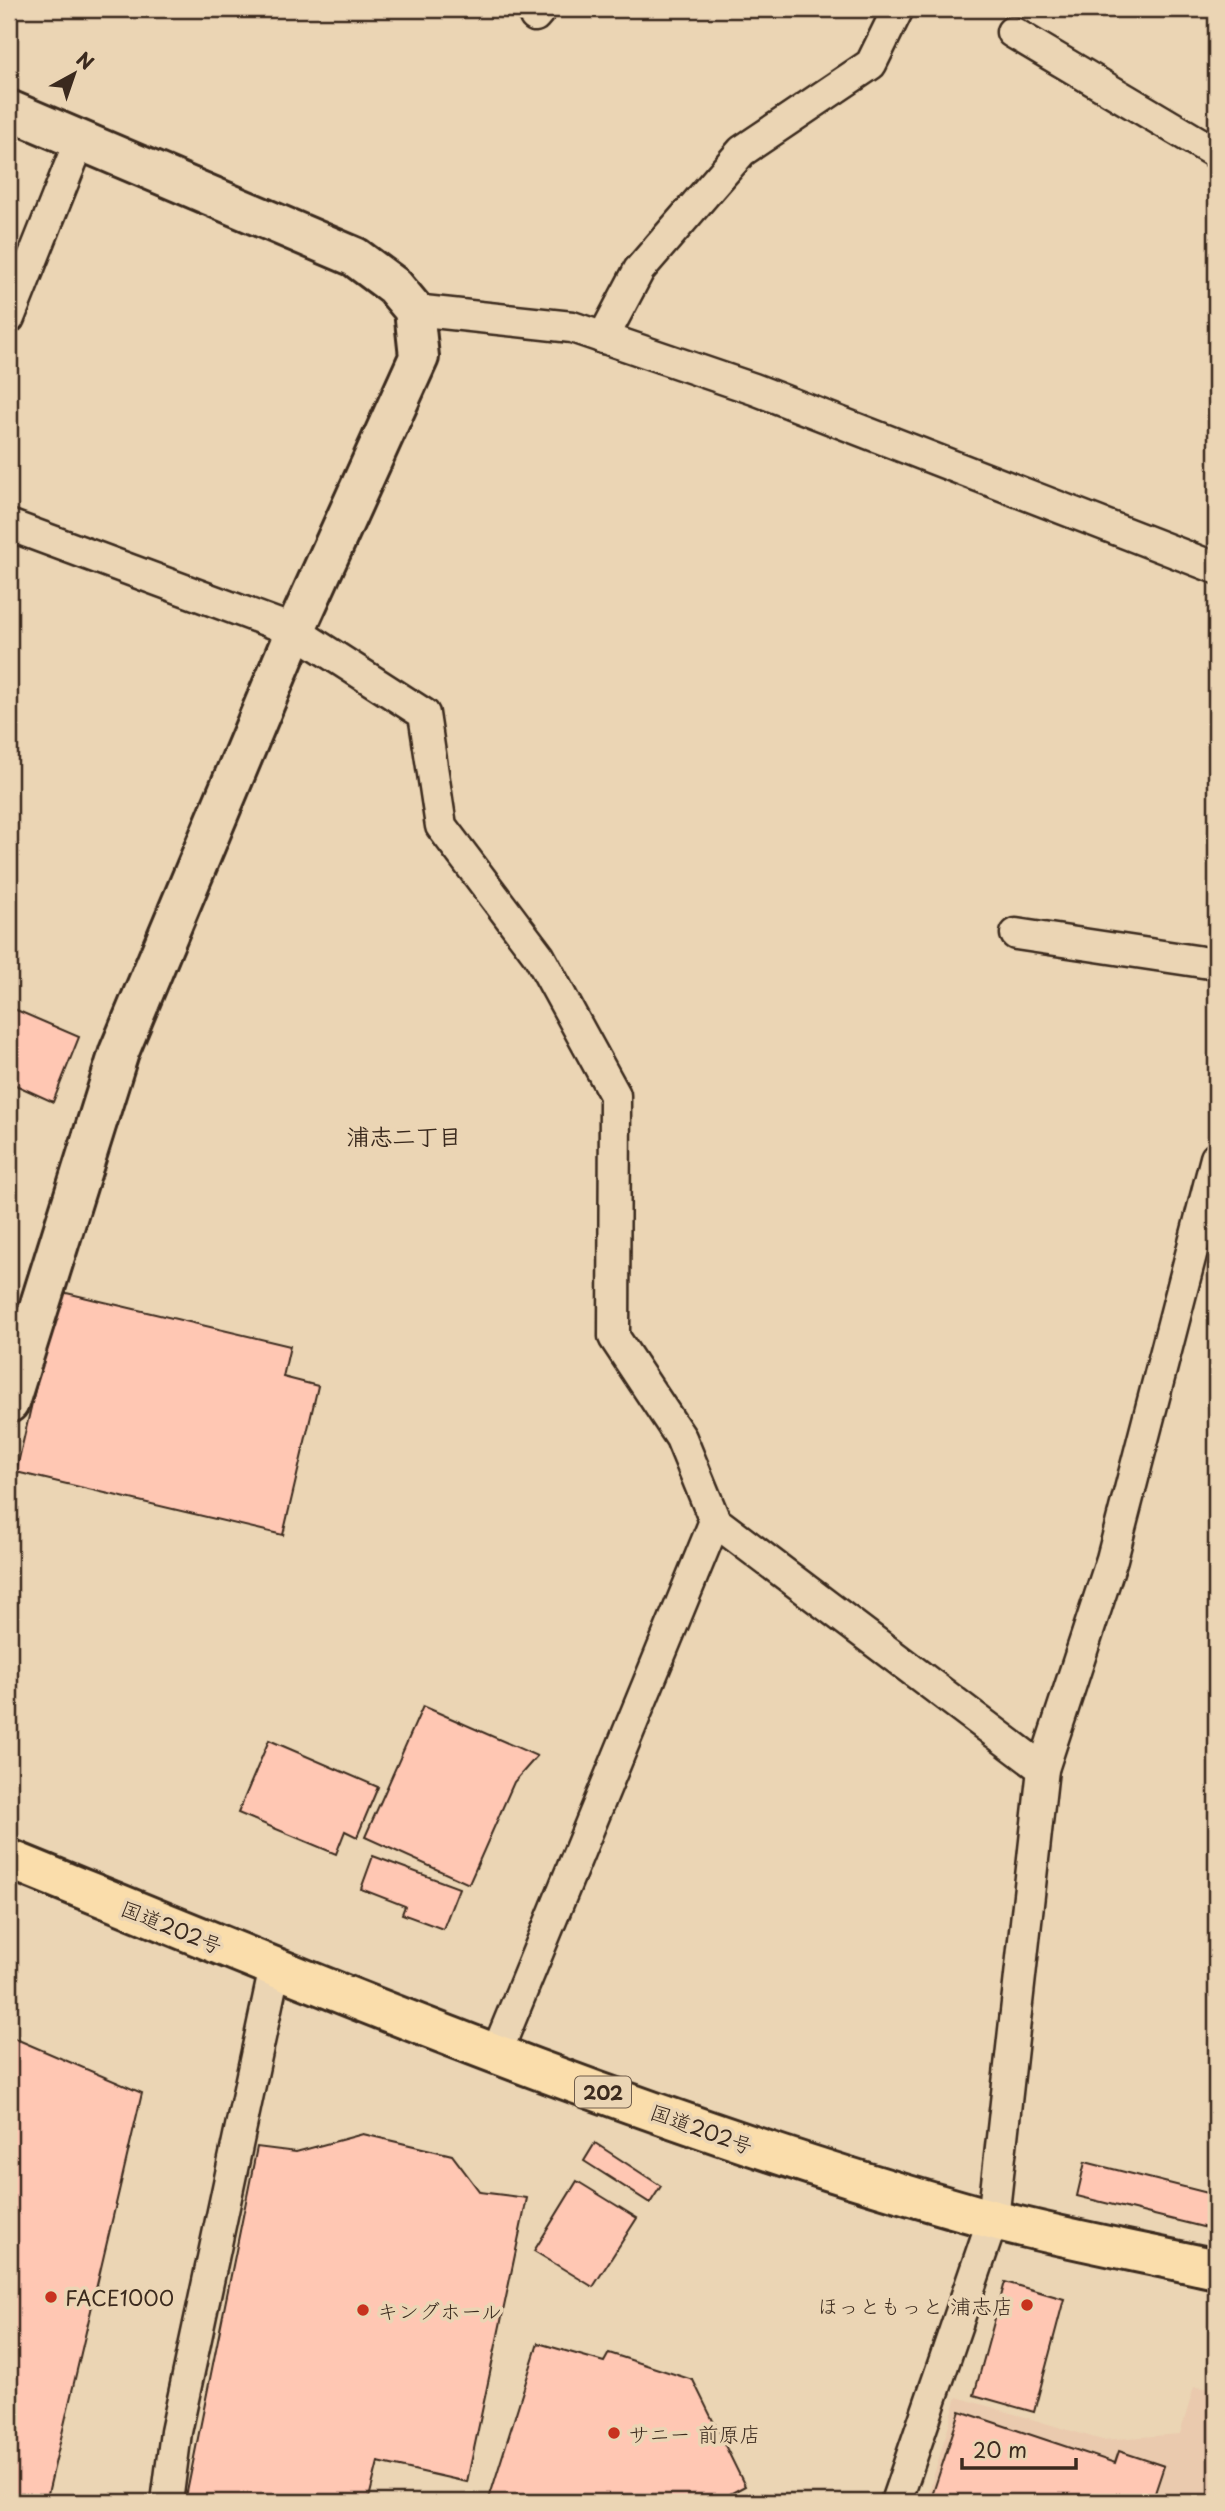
<svg xmlns="http://www.w3.org/2000/svg" width="1225" height="2511" viewBox="0 0 1225 2511" font-family="'Playpen Sans','Klee One',sans-serif">
	<rect width="100%" height="100%" fill="#ebd5b4"/>
	<filter id="ink" filterUnits="userSpaceOnUse"><feTurbulence type="fractalNoise" baseFrequency=".0143" numOctaves="2"/><feDisplacementMap in="SourceGraphic" scale="14" xChannelSelector="R" yChannelSelector="G"/><feConvolveMatrix kernelMatrix="1 2 1 2 8 2 1 2 1" color-interpolation-filters="sRGB"/></filter>
	<g filter="url(#ink)">
		<path fill="#eacaae" d="M1194 2387 1216 2389V2502H926L957 2397 1102 2440 1180 2434Z"/>
		<g fill="#ffc7b3" stroke="#3b2a1e" stroke-width="2">
			<path d="M14 1009 79 1037 53 1102 9 1082V1023Z"/>
			<path d="M58 1291 290 1346 283 1377 318 1386 283 1535 16 1472Z"/>
			<path d="M423 1706 537 1756 514 1782 469 1884 365 1837Z"/>
			<path d="M269 1740 378 1787 357 1837 345 1831 336 1854 238 1813Z"/>
			<path d="M373 1856 459 1888 443 1929 402 1914 405 1906 361 1889Z"/>
			<path d="M9 2036 142 2093 46 2502H9Z"/>
			<path d="M363 2134 452 2155 480 2192 527 2198 467 2482 378 2462 368 2502H185L257 2147 296 2152Z"/>
			<path d="M595 2143 661 2186 650 2203 584 2161Z"/>
			<path d="M1085 2162 1216 2195V2206L1211 2229 1077 2196Z"/>
			<path d="M577 2181 637 2218 593 2287 534 2251Z"/>
			<path d="M1005 2282 1064 2299 1034 2412 974 2395Z"/>
			<path d="M538 2343 604 2362 609 2353 693 2380 745 2486 730 2494 734 2502H488Z"/>
			<path d="M960 2411 1115 2463 1119 2451 1164 2466 1152 2502H930Z"/>
		</g>
		<g fill="none" stroke-linecap="round" stroke-linejoin="round">
			<defs>
				<g id="street">
					<path d="M535 16 541 9"/>
					<path d="M1012 32 1216 153"/>
					<path d="M414 310 572 327 754 389 1216 568"/>
					<path d="M9 318 80 140"/>
					<path d="M603 338 639 270 742 151 871 64 898 9"/>
					<path d="M9 525 295 631 424 714 441 826 539 956 615 1095 614 1337 681 1438 715 1521 496 2054"/>
					<path d="M1016 934 1216 964"/>
					<path d="M715 1521 1043 1769"/>
					<path d="M167 2502 176 2432 275 1967"/>
					<path d="M896 2502 993 2219 1043 1769 1112 1559 1216 1158"/>
				</g>
				<path id="secondary" d="M9 110 355 257 394 286 414 310 419 357 295 631 119 1052 9 1403"/>
				<path id="highway" d="M9 1859C331 1990 654 2126 991 2219 1065 2239 1141 2252 1216 2269"/>
			</defs>
			<use href="#street" stroke="#3b2a1e" stroke-width="35"/>
			<use href="#secondary" stroke="#3b2a1e" stroke-width="44"/>
			<use href="#highway" stroke="#3b2a1e" stroke-width="44"/>
			<use href="#street" stroke="#ebd5b4" stroke-width="30"/>
			<use href="#secondary" stroke="#ebd5b4" stroke-width="38"/>
			<use href="#highway" stroke="#faddab" stroke-width="38"/>
		</g>
	</g>
	<g fill="#c8321e" stroke="#ebd5b4" stroke-width="2.5">
		<circle cx="51" cy="2297" r="7"/>
		<circle cx="1027" cy="2305" r="7"/>
		<circle cx="363" cy="2310" r="7"/>
		<circle cx="614" cy="2433" r="7"/>
	</g>
	<g text-anchor="middle" dominant-baseline="central" stroke-width="7" stroke-linejoin="round" paint-order="stroke">
		<rect fill="#ebd5b4" stroke="#705d4b" stroke-width="2" x="575" y="2076.5" width="56" height="31" rx="5"/>
		<g font-size="19" font-weight="bold" fill="#3b2a1e">
			<text x="603" y="2092">202</text>
		</g>
		<g font-size="21" fill="#3b2a1e" stroke="#ebd5b4">
			<text transform="translate(172 1926) rotate(22)">国道202号</text>
			<text transform="translate(702 2128) rotate(20)">国道202号</text>
		</g>
		<g font-size="21" fill="#3b2a1e" stroke="#ebd5b4" text-anchor="start">
			<text x="65" y="2297">FACE1000</text>
			<text x="1013" y="2305" text-anchor="end">ほっともっと 浦志店</text>
			<text x="377" y="2310">キングホール</text>
			<text x="628" y="2433">サニー 前原店</text>
		</g>
		<g font-size="23" font-weight="bold" fill="#3b2a1e" stroke="#ebd5b4">
			<text x="404" y="1135">浦志二丁目</text>
		</g>
	</g>
	<rect width="1225" height="2511" fill="none" stroke="#ebd5b4" stroke-width="35"/>
	<rect x="18" y="18" width="1190" height="2476" fill="none" stroke="#3b2a1e" stroke-width="2.5" filter="url(#ink)"/>
	<g transform="translate(74 74) rotate(40)" stroke="#ebd5b4" stroke-width="5" paint-order="stroke">
	<path d="M0-5L12 26L0 18L-12 26Z" fill="#3b2a1e"/>
	<text y="-10" font-size="19" font-weight="bold" text-anchor="middle" fill="#3b2a1e">N</text>
	</g>
	<path d="M962 2458v10h114v-10" fill="none" stroke="#3b2a1e" stroke-width="3.5"/>
	<text x="973" y="2458" font-size="21" fill="#3b2a1e" stroke="#ebd5b4" stroke-width="5" paint-order="stroke">20 m</text>
</svg>
